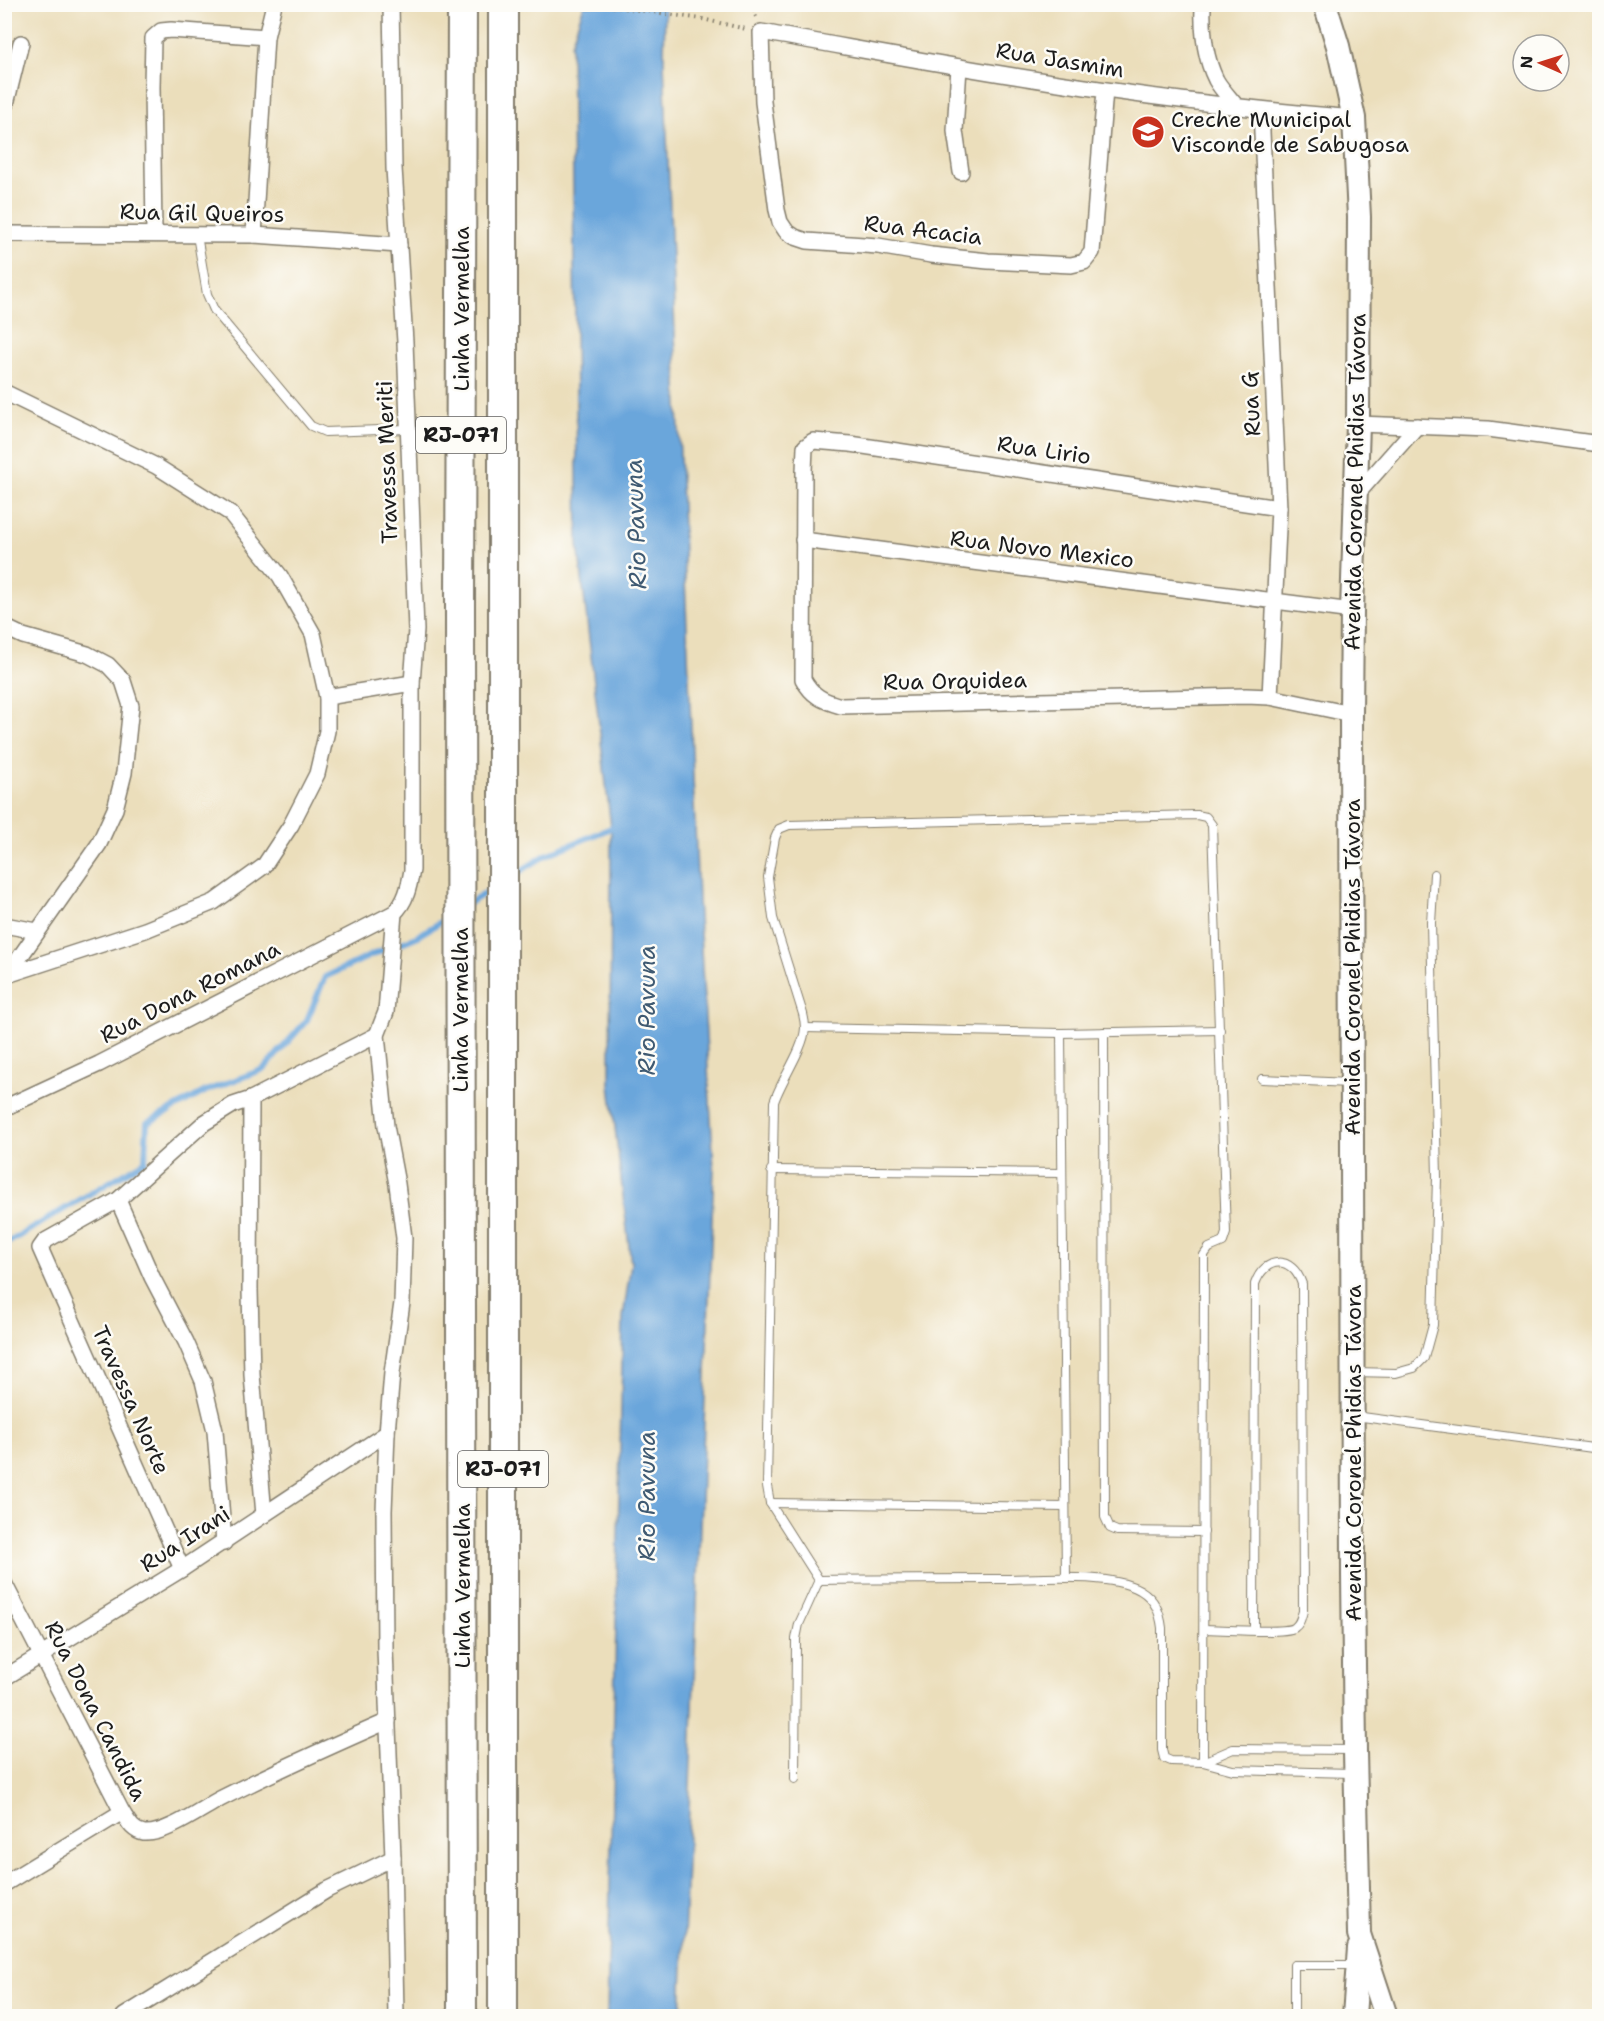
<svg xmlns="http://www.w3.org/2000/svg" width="1604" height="2021" viewBox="0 0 1604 2021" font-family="'Shantell Sans',sans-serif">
	<rect width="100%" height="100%" fill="#fdfcf7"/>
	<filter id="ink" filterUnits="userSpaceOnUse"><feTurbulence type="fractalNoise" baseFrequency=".0167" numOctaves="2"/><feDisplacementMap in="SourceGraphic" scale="12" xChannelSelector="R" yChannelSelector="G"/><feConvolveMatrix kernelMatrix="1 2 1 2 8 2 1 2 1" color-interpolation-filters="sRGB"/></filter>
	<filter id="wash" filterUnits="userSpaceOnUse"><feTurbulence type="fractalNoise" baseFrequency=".008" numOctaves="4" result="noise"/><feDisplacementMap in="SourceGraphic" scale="24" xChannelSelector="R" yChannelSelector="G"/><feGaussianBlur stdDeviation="1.35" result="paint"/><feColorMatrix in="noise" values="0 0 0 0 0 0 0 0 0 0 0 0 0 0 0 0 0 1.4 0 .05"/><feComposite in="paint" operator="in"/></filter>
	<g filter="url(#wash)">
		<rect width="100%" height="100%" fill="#ebdebb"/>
		<path fill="#6aa6db" stroke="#43617c" stroke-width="1.5" d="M584 5H665L664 61 698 899 714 1169 681 2016H607L623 1317 631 1264 610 1085 611 828 578 544 571 44Z"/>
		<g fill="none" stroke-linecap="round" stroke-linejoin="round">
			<g stroke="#6aa6db" stroke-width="6">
				<path d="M511 877 546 855 611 828 616 823"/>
				<path d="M468 904 495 887"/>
				<path d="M4 1245 145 1161 147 1123 206 1091 264 1069 307 1020 325 977 374 954 416 937 452 915"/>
			</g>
		</g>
	</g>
	<g filter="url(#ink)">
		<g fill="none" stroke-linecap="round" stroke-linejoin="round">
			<defs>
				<g id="lane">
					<path d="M198 241 207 294 214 310 311 426 325 432 407 429"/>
					<path d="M805 1028 1061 1033 1220 1030"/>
					<path d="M1104 1032 1105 1517 1110 1528 1117 1531 1204 1532"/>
					<path d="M1061 1033 1066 1578"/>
					<path d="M1262 1079 1349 1083"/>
					<path d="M771 1170 1062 1173"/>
					<path d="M1355 1372 1396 1373 1414 1368 1424 1358 1433 1325 1437 1177 1431 923 1434 874"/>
					<path d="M1355 1416 1600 1449"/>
					<path d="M770 1503 1065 1507"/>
					<path d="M819 1580C879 1579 939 1579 999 1579 1038 1579 1107 1572 1140 1590 1155 1599 1160 1612 1162 1628V1750L1164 1758 1171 1761 1203 1762 1233 1770 1352 1773"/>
					<path d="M1204 1629C1220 1629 1283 1634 1294 1628 1300 1624 1301 1618 1303 1611L1302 1284C1292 1255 1265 1256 1255 1284L1254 1630"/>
					<path d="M1203 1762 1233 1749 1352 1750"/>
					<path d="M795 1779 796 1639 799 1624 819 1580 770 1503 767 1486 774 1102C781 1080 804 1049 805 1028 805 1023 804 1018 803 1014L773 918 768 877 775 838 779 829 789 825 1197 815 1206 817 1212 825 1226 1233 1223 1242 1209 1248 1204 1255 1203 1762"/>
					<path d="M1294 2016V1965H1355"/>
				</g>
				<g id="street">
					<path d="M1203 4C1202 30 1204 56 1216 80 1221 89 1230 98 1237 107"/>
					<path d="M959 67 955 131 961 172"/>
					<path d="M1105 90 1092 252 1084 262 1071 265 988 261 931 255 878 246 807 241 795 237 786 231 780 222 777 210 763 102 761 32C876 52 990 74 1106 90 1188 102 1271 111 1354 118"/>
					<path d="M1261 110 1279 508 1270 697"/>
					<path d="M4 112 21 43"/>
					<path d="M154 233 152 87 153 38 161 31 171 30 266 37"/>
					<path d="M4 234 254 235 399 245"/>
					<path d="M254 235 266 37 274 4"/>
					<path d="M4 392 156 466 230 513 280 576 313 634 327 697V731L317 774 291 825 264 866 214 902 145 930 4 976"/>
					<path d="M1358 424 1488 429 1600 444"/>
					<path d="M1357 494 1417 426"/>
					<path d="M1279 508 850 444 813 441 805 447 804 471 803 679C812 696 823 701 841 706L1246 696 1270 697 1351 714"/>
					<path d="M803 540 1352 611"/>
					<path d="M4 627 23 636 87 654 108 665 123 681 131 706 124 773 115 809 99 844 8 974"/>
					<path d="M327 697 412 683"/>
					<path d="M394 913 386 1012 377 1035 386 1126 397 1184 404 1238 402 1303 392 1373 387 1433 384 1511 385 1649 393 1858 396 2016"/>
					<path d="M4 925 37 931"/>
					<path d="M251 1099 250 1290 252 1375 264 1515"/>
					<path d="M4 1108 99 1064 394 913C406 902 409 887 412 870V683L416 630 405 342 394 168 391 4"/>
					<path d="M118 1200 152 1277 186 1342 203 1381 215 1431 224 1543"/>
					<path d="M182 1569 40 1248 45 1241 118 1200 204 1123 233 1105 251 1099 377 1035"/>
					<path d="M4 1583 122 1812C128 1821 132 1831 144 1833 165 1835 201 1809 220 1799 275 1771 331 1746 388 1721"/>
					<path d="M4 1678 182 1569 387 1433"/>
					<path d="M4 1884 122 1812"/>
					<path d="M124 2016 327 1890 393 1858"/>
				</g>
				<g id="secondary">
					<path d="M1325 4 1338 46 1354 118 1359 217 1358 424 1352 611 1351 714 1353 1575 1355 1751 1359 1934 1386 2016"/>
					<path d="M1354 2016 1359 1948"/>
				</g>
				<g id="highway">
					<path d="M503 4V2016"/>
					<path d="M462 2016 460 608 462 4"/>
				</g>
			</defs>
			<use href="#lane" stroke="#847d6c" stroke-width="10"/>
			<use href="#street" stroke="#847d6c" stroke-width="18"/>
			<use href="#secondary" stroke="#847d6c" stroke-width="26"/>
			<use href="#highway" stroke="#847d6c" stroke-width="32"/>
			<g stroke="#847d6c" stroke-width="4" stroke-dasharray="1.5 4.5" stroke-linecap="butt">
				<path d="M595 4 702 19 746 29"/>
				<path d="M752 4 756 17"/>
			</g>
			<use href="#lane" stroke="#fff" stroke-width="8"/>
			<use href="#street" stroke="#fff" stroke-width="15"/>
			<use href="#secondary" stroke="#fff" stroke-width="22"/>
			<use href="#highway" stroke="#fff" stroke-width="28"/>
		</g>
	</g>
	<defs>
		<symbol id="school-disc" viewBox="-11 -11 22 22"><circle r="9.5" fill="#c8321e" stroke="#fdfcf7"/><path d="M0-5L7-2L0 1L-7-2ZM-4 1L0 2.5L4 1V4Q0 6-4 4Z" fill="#fff"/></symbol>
	</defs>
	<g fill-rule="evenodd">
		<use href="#school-disc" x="1129" y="113" width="38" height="38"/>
	</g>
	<g text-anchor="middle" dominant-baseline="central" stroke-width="5" stroke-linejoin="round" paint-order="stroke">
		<g fill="#fdfcf7" stroke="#605f5e" stroke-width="1.5">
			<rect x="416" y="417" width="90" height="36" rx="4.5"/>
			<rect x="458" y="1451" width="90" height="36" rx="4.5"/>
		</g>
		<g font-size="21" font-weight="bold" fill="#1c1c1c">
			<text x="461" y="435">RJ-071</text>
			<text x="503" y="1469">RJ-071</text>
		</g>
		<g font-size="22" fill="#1c1c1c" stroke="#fdfcf7">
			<text transform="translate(1060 60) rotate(9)">Rua Jasmim</text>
			<text transform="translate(202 213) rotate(1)">Rua Gil Queiros</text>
			<text transform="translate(923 230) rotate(7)">Rua Acacia</text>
			<text transform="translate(461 309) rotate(-90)">Linha Vermelha</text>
			<text transform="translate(1251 404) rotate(-93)">Rua G</text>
			<text transform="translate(1044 450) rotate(8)">Rua Lirio</text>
			<text transform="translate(387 462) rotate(-92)">Travessa Meriti</text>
			<text transform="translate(1355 482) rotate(-89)">Avenida Coronel Phidias Távora</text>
			<text transform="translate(1042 549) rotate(7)">Rua Novo Mexico</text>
			<text transform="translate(955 681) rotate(-1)">Rua Orquidea</text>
			<text transform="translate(1352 967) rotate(-90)">Avenida Coronel Phidias Távora</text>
			<text transform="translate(190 992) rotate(-27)">Rua Dona Romana</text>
			<text transform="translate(460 1010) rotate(-90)">Linha Vermelha</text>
			<text transform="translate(131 1400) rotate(66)">Travessa Norte</text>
			<text transform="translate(1353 1453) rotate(-90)">Avenida Coronel Phidias Távora</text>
			<text transform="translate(185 1539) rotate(-33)">Rua Irani</text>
			<text transform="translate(462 1586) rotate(-90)">Linha Vermelha</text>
			<text transform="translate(96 1711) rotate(63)">Rua Dona Candida</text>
		</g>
		<g font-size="22" fill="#1c1c1c" stroke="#fdfcf7" text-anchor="start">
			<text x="1171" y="119">Creche Municipal<tspan x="1171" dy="25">Visconde de Sabugosa</tspan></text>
		</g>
		<g font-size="24" font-style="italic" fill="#3f5a72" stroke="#fdfcf7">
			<text transform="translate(636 524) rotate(-92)">Rio Pavuna</text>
			<text transform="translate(647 1010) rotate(-90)">Rio Pavuna</text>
			<text transform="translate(647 1496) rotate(-90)">Rio Pavuna</text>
		</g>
	</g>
	<rect width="1604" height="2021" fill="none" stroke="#fdfcf7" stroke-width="24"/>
	<g transform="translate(1541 63) rotate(273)"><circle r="28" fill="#fdfcf7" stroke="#a3a29f" stroke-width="1.5"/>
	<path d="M0-4.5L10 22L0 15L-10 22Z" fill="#c8321e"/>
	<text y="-9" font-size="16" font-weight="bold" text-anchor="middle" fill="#1c1c1c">N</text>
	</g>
</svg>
